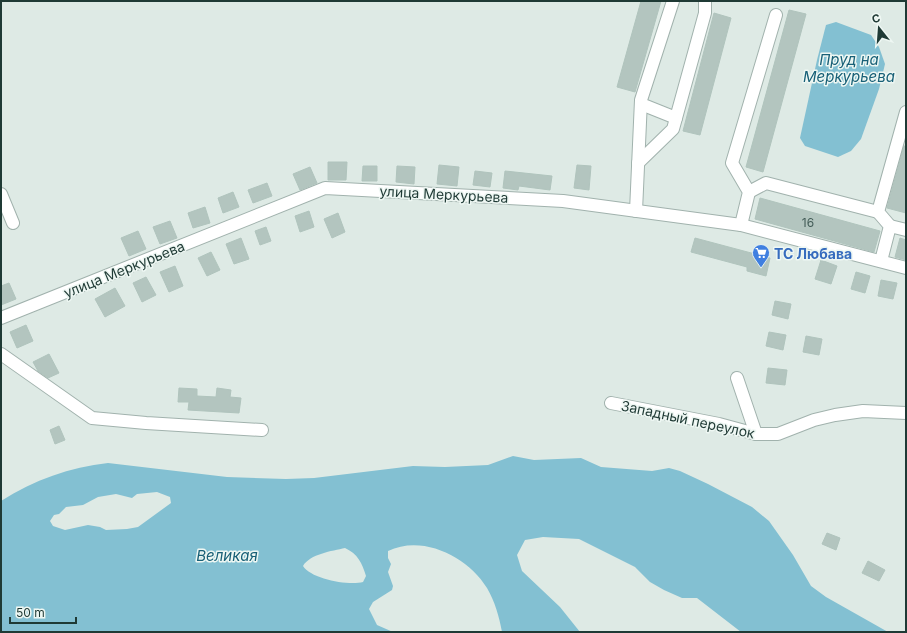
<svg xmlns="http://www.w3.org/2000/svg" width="907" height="633" viewBox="0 0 907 633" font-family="Inter,sans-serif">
	<rect width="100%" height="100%" fill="#deeae5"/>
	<g fill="#83c0d2" fill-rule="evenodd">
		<path d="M836 22 871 35 879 47 885 64 879 89 861 139 851 151 838 157 805 146 800 138 817 60 826 25Z"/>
		<path d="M513 456 534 460 581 458 601 467 652 471 669 468 680 471 708 484 752 507 769 521 793 555 811 586 826 597 888 632H741L697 598H682L664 590 650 582 635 567 579 539 543 537 525 540 517 555 522 571 560 607 580 632H502C499 616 495 602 487 588 468 557 423 534 388 551V558L391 564 388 572 393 586 392 590 373 602 369 609 377 625 393 632H1V501C34 480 70 467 108 463L227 477 286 479 314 478 413 466 445 467 488 465ZM157 492 170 497 171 503 138 527 127 529 106 530 100 527 88 525 65 530 53 526 50 521 54 515 59 514 66 507 83 505 98 497 116 494 132 498 137 494ZM345 548C358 554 362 563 366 576L363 582C349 586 311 579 303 566 310 554 332 551 345 548Z"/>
	</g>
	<g fill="#b3c5bf" stroke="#b0c4bd">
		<path d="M641 1H661L635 92 617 87Z"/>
		<path d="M789 10 806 14 763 172 746 167Z"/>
		<path d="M714 13 731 18 700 135 683 131Z"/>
		<path d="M904 146H906V213L887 208Z"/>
		<path d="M328 162H347L346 180H328Z"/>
		<path d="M439 165 459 167 457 186 437 184Z"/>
		<path d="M577 165 591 166 589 190 574 188Z"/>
		<path d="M363 166H377V181H362Z"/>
		<path d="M397 166 415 167 414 184 396 182Z"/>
		<path d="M310 167 317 183 300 190 293 174Z"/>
		<path d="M475 171 492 173 490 187 473 185Z"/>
		<path d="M505 171 552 176 550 190 519 186 518 190 503 188Z"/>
		<path d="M267 183 272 196 253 203 248 190Z"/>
		<path d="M233 192 239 207 223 213 218 198Z"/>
		<path d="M760 198 880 231 874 252 755 219Z"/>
		<path d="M205 207 210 223 193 228 188 213Z"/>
		<path d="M309 211 314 227 300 232 295 216Z"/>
		<path d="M338 213 345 232 332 238 324 219Z"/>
		<path d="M170 221 177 238 160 244 153 227Z"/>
		<path d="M266 227 271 241 260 245 255 231Z"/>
		<path d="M138 231 146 249 129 256 121 238Z"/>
		<path d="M241 238 249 259 234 264 226 244Z"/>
		<path d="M695 238 770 258 766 276 747 271V267L691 252Z"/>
		<path d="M900 238 906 240V260L895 257Z"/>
		<path d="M211 252 220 270 207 276 198 258Z"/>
		<path d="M821 260 837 266 831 284 815 279Z"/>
		<path d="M175 266 183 286 169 292 160 272Z"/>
		<path d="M856 272 870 276 865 293 851 289Z"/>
		<path d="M146 277 156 295 142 302 133 283Z"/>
		<path d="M881 280 897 283 893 299 878 296Z"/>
		<path d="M9 283 16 299 1 305V286Z"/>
		<path d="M115 288 125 306 105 317 95 299Z"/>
		<path d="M775 301 791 304 788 319 772 315Z"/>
		<path d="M26 325 33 341 17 348 10 332Z"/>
		<path d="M769 332 786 335 783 350 766 346Z"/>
		<path d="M806 336 822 339 819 355 803 352Z"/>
		<path d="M49 354 59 373 48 378 38 371 33 362Z"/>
		<path d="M768 368 787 370 785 385 766 383Z"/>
		<path d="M179 388 197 389V396L216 397 217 388 231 390 230 397 241 398 239 413 188 410 189 402H178Z"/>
		<path d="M59 426 65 440 55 444 50 430Z"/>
		<path d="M827 533 840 538 836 550 822 544Z"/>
		<path d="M868 561 885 570 879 581 862 573Z"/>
	</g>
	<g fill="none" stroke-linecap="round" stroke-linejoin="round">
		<defs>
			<g id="minor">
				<path d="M641 104 676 118"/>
				<path d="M638 163 673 129 705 13V1"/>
				<path d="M749 192 766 183 878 212"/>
				<path d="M1 194 13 223"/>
				<path d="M636 211 641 100 673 1"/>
				<path d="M741 225 749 192 732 163 776 15"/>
				<path d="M890 226 906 230"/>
				<path d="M881 261 890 226 878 212 906 112"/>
				<path d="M1 318 325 188 563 201 741 225 906 268"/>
				<path d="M1 354 92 418 146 423 262 430"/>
				<path d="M737 378 756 434"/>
				<path d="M611 403 719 424 756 434H778L814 420 835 415 863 411 906 413"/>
			</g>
		</defs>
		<use href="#minor" stroke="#a1b2ad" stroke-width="14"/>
		<use href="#minor" stroke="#fff" stroke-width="12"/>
	</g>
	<defs>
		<symbol id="supermarket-pin" viewBox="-11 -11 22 30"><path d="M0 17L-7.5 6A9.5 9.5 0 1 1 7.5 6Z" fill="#3f7fe0" stroke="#eef7f3"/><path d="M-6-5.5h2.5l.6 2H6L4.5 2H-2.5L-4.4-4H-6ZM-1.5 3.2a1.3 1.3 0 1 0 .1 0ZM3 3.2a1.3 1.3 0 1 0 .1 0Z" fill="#fff"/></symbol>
	</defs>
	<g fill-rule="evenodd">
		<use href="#supermarket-pin" x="751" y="243" width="20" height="27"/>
	</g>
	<g text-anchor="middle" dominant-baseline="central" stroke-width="3" stroke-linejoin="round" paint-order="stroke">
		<g font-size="12" fill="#445d58">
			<text x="808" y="222">16</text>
		</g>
		<g font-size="14" fill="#1f3a35" stroke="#eef7f3">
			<text transform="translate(444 194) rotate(3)">улица Меркурьева</text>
			<text transform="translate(124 269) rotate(-22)">улица Меркурьева</text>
			<text transform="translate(688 419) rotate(12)">Западный переулок</text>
		</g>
		<g font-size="14" font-weight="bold" fill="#366cbe" stroke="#eef7f3" text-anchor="start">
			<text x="774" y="253">ТС Любава</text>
		</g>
		<g font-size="15" font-style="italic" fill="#186077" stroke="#eef7f3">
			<text x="849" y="59">Пруд на<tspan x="849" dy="17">Меркурьева</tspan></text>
			<text x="227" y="555">Великая</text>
		</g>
	</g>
	<rect width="907" height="633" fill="none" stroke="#1f3a35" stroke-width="4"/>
	<g transform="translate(879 28) rotate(343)" stroke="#eef7f3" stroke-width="3" paint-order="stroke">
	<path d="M0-3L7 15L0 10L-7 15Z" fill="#1f3a35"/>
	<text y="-6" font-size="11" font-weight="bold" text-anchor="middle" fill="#1f3a35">С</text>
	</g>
	<path d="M10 617v6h66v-6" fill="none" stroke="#1f3a35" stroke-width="2"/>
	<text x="16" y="617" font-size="12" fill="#1f3a35" stroke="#eef7f3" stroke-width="3" paint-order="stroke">50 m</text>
</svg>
